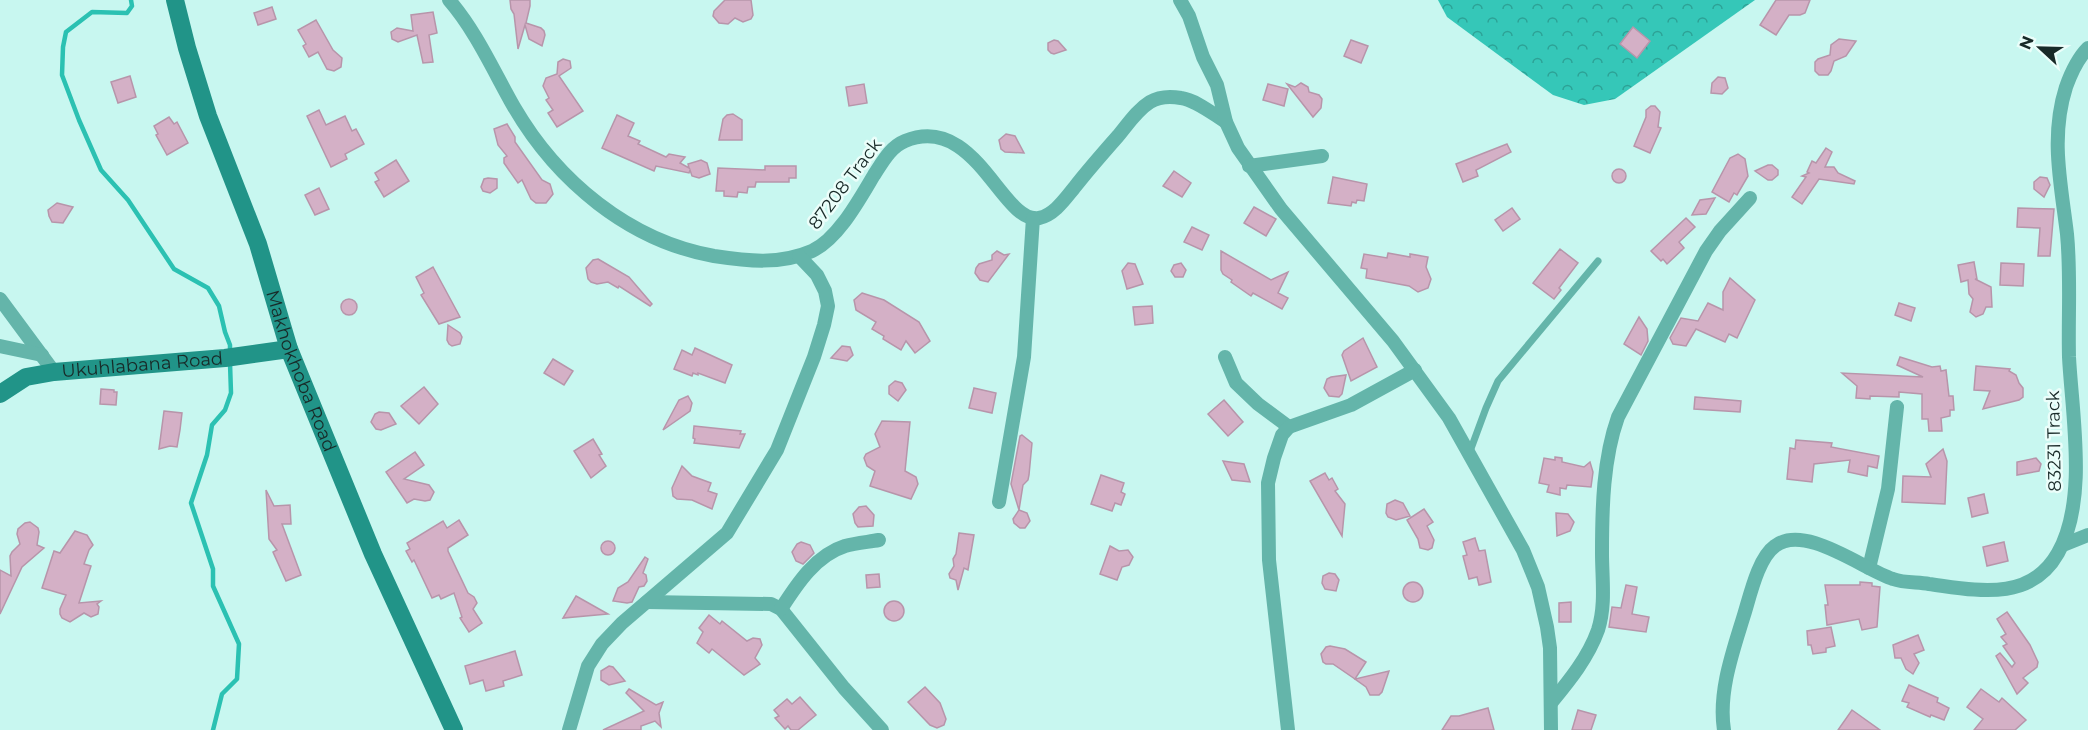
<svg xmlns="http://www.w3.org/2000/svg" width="2088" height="730" viewBox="0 0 2088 730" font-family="Montserrat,sans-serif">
	<defs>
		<pattern id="forest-crowns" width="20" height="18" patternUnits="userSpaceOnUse" patternTransform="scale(1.5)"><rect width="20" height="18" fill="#35c7b8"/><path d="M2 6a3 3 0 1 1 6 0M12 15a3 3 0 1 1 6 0" fill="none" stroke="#2ca296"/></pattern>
	</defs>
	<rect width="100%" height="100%" fill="#c8f7f0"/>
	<path fill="url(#forest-crowns)" d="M1438 0H1755L1615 99 1584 105 1553 95 1447 17Z"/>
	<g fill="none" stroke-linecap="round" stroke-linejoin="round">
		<g stroke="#2bc1b2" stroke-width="4.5">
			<path d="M131 0 132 6 127 13 92 12 66 32 63 47 62 75 79 120 101 170 128 200 174 269 208 288 219 306 225 332 230 345V354"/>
			<path d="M213 730 222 694 237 679 239 644 213 586V569L191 503 207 455 212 425 225 410 231 393 230 363"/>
		</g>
	</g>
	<g fill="#d4b0c6" stroke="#b795aa" stroke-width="1.5">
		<path d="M510 0H530V6L526 23 541 28 544 31 545 35 542 46 529 39 525 25 518 49 514 14 511 9Z"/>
		<path d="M725 0H751L753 15 751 19 743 22 735 18 728 24 719 23 713 16 714 11Z"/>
		<path d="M1776 0H1810L1805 13 1800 15H1789L1776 35 1760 25Z"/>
		<path d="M272 7 276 19 258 25 254 13Z"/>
		<path d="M433 12 437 33 429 35 433 62 423 63 417 35 398 42 392 39 391 32 397 28 413 31 411 15Z"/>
		<path d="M316 20 333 50 342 58 341 67 334 71 327 69 318 52 309 57 303 46 306 44 298 30Z"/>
		<path d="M1633 27 1650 41 1637 58 1620 44Z"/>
		<path d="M1839 39 1856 41 1846 56 1834 61 1831 71 1828 75H1819L1815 71V62L1818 59 1830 55 1831 45Z"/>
		<path d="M1054 40 1058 41 1066 50 1054 54 1051 53 1048 50V43Z"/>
		<path d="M1351 40 1368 46 1361 63 1344 56Z"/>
		<path d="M563 59 570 61 571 68 559 76 583 111 557 127 548 113 553 110 546 100 549 98 543 86 546 78 557 74 558 62Z"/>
		<path d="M130 76 136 97 118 103 111 82Z"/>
		<path d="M1718 77 1725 78 1728 88 1722 94 1711 93 1712 83Z"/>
		<path d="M1301 83 1308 87 1309 92 1319 95 1322 99 1321 108 1313 117 1287 84 1295 87Z"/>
		<path d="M864 84 867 103 849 106 846 87Z"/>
		<path d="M1268 84 1288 89 1284 106 1263 100Z"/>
		<path d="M1651 106H1655L1660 112 1658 127 1661 128 1650 153 1634 146 1646 117V110Z"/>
		<path d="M319 110 326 125 345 116 352 131 356 129 364 144 345 154 347 159 331 167 307 116Z"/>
		<path d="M733 114 742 120V140H719L723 119 727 115Z"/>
		<path d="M617 115 634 123 628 136 640 141 638 144 666 157 669 154 685 157 680 163 689 168 688 164 701 160 707 163 710 174 699 178 692 176 690 170 689 173 656 166 654 171 602 148Z"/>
		<path d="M169 117 174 124 177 122 188 143 167 155 156 135 158 134 154 126Z"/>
		<path d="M507 124 515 137V142L542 180 550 184 553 194 546 203H536L531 199 522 180 518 183 504 163V158L507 156 498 145 494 129Z"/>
		<path d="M1006 134 1015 136 1024 153 1005 152 1001 149 999 140Z"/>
		<path d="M1507 144 1511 152 1476 170 1478 176 1463 182 1456 164Z"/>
		<path d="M1826 148 1832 152 1825 167H1834L1838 173 1855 181 1854 184 1819 179 1802 204 1792 197 1806 177 1802 176 1809 173 1807 172 1812 161 1816 163Z"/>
		<path d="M1738 154 1745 159 1748 176 1737 195 1734 193 1729 202 1712 192 1730 158Z"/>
		<path d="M396 160 409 181 384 197 375 182 379 180 375 173Z"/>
		<path d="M1768 165H1772L1778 170V175L1772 180H1768L1755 171Z"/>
		<path d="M765 166H796V178H789V182H756L755 187H748L747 193 738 192 737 197 724 196V191H716L718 168 765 170Z"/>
		<circle cx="1619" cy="176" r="7"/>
		<path d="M1174 171 1191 183 1182 197 1163 186Z"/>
		<path d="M1333 177 1367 184 1364 201 1357 200 1356 203 1352 202 1351 206 1328 203Z"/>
		<path d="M2040 177 2047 178 2050 185 2044 197 2034 189V182Z"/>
		<path d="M488 178 497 179V188L490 193 483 191 481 187 484 179Z"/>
		<path d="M319 188 329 209 315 215 305 195Z"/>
		<path d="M1715 198 1706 214 1692 215 1700 200Z"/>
		<path d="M57 203 73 207 63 223 52 222 49 216 48 210Z"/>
		<path d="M1254 207 1276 219 1266 236 1244 223Z"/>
		<path d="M1512 208 1520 219 1503 231 1495 220Z"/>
		<path d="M2018 208 2054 209 2050 256H2038L2040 228 2017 227Z"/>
		<path d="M1686 218 1695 227 1679 242 1684 248 1667 264 1663 259 1661 261 1651 251Z"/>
		<path d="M1192 227 1209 235 1202 250 1184 242Z"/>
		<path d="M1560 249 1578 263 1559 288 1561 290 1554 299 1533 283Z"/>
		<path d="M997 251 1004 255 1009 254 988 282 980 280 975 273 976 268 979 264 992 260V255Z"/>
		<path d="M1221 251 1271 280 1288 272 1278 293 1288 298 1282 309 1253 293 1251 296 1231 282 1232 280 1223 274 1221 270Z"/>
		<path d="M1388 253 1410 257V254L1428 257 1426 267 1431 279 1428 288 1418 292 1409 286 1366 278 1367 269 1361 268 1364 254 1387 258Z"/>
		<path d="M598 259 629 277 652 304 650 306 619 286 618 288 608 282 597 284 591 282 588 279 586 268 593 260Z"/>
		<path d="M1974 262 1977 279H1975L1991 287 1992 307H1986L1983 314 1976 317 1970 312 1973 299 1969 294 1968 280 1961 282 1958 265Z"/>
		<path d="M1128 263 1135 264 1143 284 1127 289 1122 271Z"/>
		<path d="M1181 263 1186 270 1183 277H1175L1171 271 1174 265Z"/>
		<path d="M2001 263 2024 264 2023 286 2000 285Z"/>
		<path d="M433 267 460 317 439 324 421 295 424 293 416 277Z"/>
		<path d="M1730 278 1755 300 1737 338 1729 334 1725 342 1696 329 1686 346 1673 344 1670 338 1681 318 1698 321 1708 303 1723 310V292Z"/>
		<path d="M862 293 884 300 919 322 930 341 915 353 906 341 901 350 883 339 884 336 872 329 876 322 856 310 854 300Z"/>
		<circle cx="349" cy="307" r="8"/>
		<path d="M1899 303 1915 308 1911 321 1895 315Z"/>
		<path d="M1152 306 1153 323 1135 325 1133 307Z"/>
		<path d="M1639 317 1647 329 1648 341 1641 355 1624 344Z"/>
		<path d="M448 325 460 333 462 337 460 344 452 346 449 344 447 340Z"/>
		<path d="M1363 338 1377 367 1351 381 1342 355 1344 351Z"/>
		<path d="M842 346 850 347 853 355 847 361 831 358Z"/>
		<path d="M695 348 732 365 725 383 698 373V375L693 373 692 376 674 369 682 350 692 355Z"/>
		<path d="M1900 357 1932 367 1940 366 1941 371 1946 370 1949 396H1953L1954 410H1950V416L1941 418 1942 431H1929L1928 419H1922V394L1899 392V397L1870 396V399L1856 398 1857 386 1842 373 1923 377 1897 365Z"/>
		<path d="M553 359 573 371 564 385 544 373Z"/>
		<path d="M1976 366 2010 369 2009 371 2016 375 2019 383 2023 388V397L2019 400 1983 409 1990 391 1974 390Z"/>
		<path d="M1346 375 1342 394 1339 397 1329 396 1324 388 1327 379 1331 377Z"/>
		<path d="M895 381 902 383 906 390 898 401 889 394V386Z"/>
		<path d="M424 387 438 404 419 424 401 406Z"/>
		<path d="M974 388 996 393 992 413 969 408Z"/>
		<path d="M101 389 114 390V392H117L116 405 100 404Z"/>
		<path d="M688 396 692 403 690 411 663 430 679 400Z"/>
		<path d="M1695 397 1741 401 1740 412 1694 409Z"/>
		<path d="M1224 400 1243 422 1228 436 1208 414Z"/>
		<path d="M164 411 182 413 180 430 177 447 170 446 159 449Z"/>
		<path d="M379 412 389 413 396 424 381 430 376 429 371 422 375 414Z"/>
		<path d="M882 421 910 422 905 471 916 477 918 484 911 499 870 486 875 471 867 466 864 458 866 454 880 447 875 434Z"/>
		<path d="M694 426 741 431 740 434H745L739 448 694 443 695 439 693 438Z"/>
		<path d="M1022 435 1032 443 1029 475 1028 480 1023 485 1019 510 1027 513 1030 521 1025 528H1020L1014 523 1013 519 1019 510 1011 484 1020 436Z"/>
		<path d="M593 439 602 454 599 455 606 466 591 478 574 451Z"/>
		<path d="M1796 440 1832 443 1831 447 1879 456 1877 468 1868 466 1867 476 1848 472 1850 460 1814 464 1812 482 1787 479 1790 448 1795 449Z"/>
		<path d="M1943 449 1947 461 1945 504 1902 502 1903 476 1931 477 1926 464Z"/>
		<path d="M415 452 424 465 404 479 429 485 434 492 430 500 425 501 414 499 407 503 386 472Z"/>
		<path d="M1555 457 1562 458V462L1584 467 1590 462 1593 472 1591 487 1567 485 1566 489 1560 488V495L1547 492 1549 485 1539 483 1544 458 1555 460Z"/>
		<path d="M2036 458 2041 464 2039 471 2017 475V462Z"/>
		<path d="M1223 461 1244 464 1250 482 1232 480Z"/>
		<path d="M682 466 692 476 711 483 708 491 717 494 712 509 692 500 677 499 673 496 672 488Z"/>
		<path d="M1325 473 1329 480 1332 478 1338 489 1335 491 1345 504 1342 536 1310 481Z"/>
		<path d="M1101 475 1124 483 1121 492 1125 494 1121 505 1115 503 1112 511 1091 504Z"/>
		<path d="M266 490 274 506 290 505 291 524H282L301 575 286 581 273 552 277 550 269 539Z"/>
		<path d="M1984 494 1988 513 1972 517 1968 498Z"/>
		<path d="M1395 500 1403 503 1410 516 1396 520 1388 517 1386 513 1387 504Z"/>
		<path d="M866 506 874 515 873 526 858 527 855 523 853 514 859 507Z"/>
		<path d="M1424 509 1433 522 1427 526 1434 540 1432 548 1428 550 1420 548 1418 539 1407 520Z"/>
		<path d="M1556 513 1568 514 1574 522 1570 531 1557 536Z"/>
		<path d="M459 520 468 535 448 548V551L468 593 474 597 477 603 473 609 482 623 469 632 460 618 462 617 454 593 441 599 439 595 432 598 414 560 412 562 406 551 410 549 407 543 443 521 447 528Z"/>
		<path d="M30 522 38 528 39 532 37 545 44 548 22 567 0 614V570L11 576 10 556 12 552 20 544 17 534 18 529 25 523Z"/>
		<path d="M75 531 87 535 93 545 89 550 84 564 91 566 79 603 101 601 97 604 99 607 98 614 91 617 84 613 70 622 62 618 60 614V609L66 595 42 588 54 551 60 553Z"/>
		<path d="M959 533 974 535 968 570 964 568 958 590 956 580 950 578 949 574 954 566 953 559 956 554Z"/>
		<path d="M1475 538 1479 551 1485 550 1491 582 1479 585 1477 577 1469 579 1463 556 1467 555 1463 542Z"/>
		<circle cx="608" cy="548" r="7"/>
		<path d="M801 542 810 545 814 553 803 564 796 561 792 552 797 544Z"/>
		<path d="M2004 542 2008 561 1987 566 1983 547Z"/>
		<path d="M1110 546 1119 551 1128 550 1133 557 1129 565 1122 567 1117 580 1100 574Z"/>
		<path d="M645 557 648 559 643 573 646 575 647 581 644 586 639 587 632 602 627 603 613 601 618 588 628 582Z"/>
		<path d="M1329 573 1335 574 1339 580 1336 591 1325 589 1322 583 1323 576Z"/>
		<path d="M879 574 880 587 867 588 866 575Z"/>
		<circle cx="1413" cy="592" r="10"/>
		<path d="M1860 582 1872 583V586L1880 587 1877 627 1862 630 1859 619 1827 625 1825 605H1828L1825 585H1860Z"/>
		<path d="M1626 585 1637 587 1632 614 1649 617 1646 632 1609 627 1612 607 1621 608Z"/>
		<path d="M576 596 608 614 563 618Z"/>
		<circle cx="894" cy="611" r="10"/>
		<path d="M1571 602V622H1559V603Z"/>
		<path d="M2007 612 2030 645 2038 662 2037 667 2023 678 2028 683 2017 694 1996 656 2000 653 2012 667 2015 663 2003 646 2007 644 2001 637 2006 634 1997 619Z"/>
		<path d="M709 615 720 624 722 621 747 641 753 638 760 639 762 645 755 658 760 664 744 675 712 649 709 653 697 643 703 632 699 628Z"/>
		<path d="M1831 627 1835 646 1826 648V652L1813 654 1811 645H1808L1807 631Z"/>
		<path d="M1918 635 1924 650 1914 654 1919 663 1913 674 1906 669 1901 658H1895L1893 645Z"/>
		<path d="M1330 646 1345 649 1366 662 1355 679 1333 664H1326L1323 662 1321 654 1326 647Z"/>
		<path d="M515 651 522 675 503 681 504 686 486 691 483 680 470 684 465 666Z"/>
		<path d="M609 666 613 667 625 681 609 685 601 680V671Z"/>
		<path d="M1389 671 1382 692 1379 695H1370L1366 687 1355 679Z"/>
		<path d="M1909 685 1938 698 1937 702 1949 708 1944 720 1931 715 1930 717 1907 707 1909 703 1902 701Z"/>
		<path d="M925 687 940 703 946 719 944 725 937 728 930 725 908 702Z"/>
		<path d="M629 689 656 705 663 702 659 713 661 727 655 721 641 726V730H603L644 711 626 693Z"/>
		<path d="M1981 689 1999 702 2002 698 2026 720 2015 730H1974L1983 719 1967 707Z"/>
		<path d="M800 697 816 715 798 730H791L788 726 785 729 775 718 779 716 774 710 787 699 792 704Z"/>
		<path d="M1488 708 1494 730H1442L1451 716H1459Z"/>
		<path d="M1578 710 1596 715 1591 730H1572Z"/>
		<path d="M1852 710 1880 730H1838Z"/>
	</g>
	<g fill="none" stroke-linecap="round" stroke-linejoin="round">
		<path stroke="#64b5aa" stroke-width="7" d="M1469 454 1486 408 1498 381 1598 261"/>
		<g stroke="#64b5aa" stroke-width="14">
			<path d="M449 0C476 31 494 72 514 107 557 181 629 241 714 256 747 261 780 265 812 251 838 239 859 200 874 175 882 163 890 147 905 141 976 112 1002 225 1039 218 1054 215 1065 199 1074 188 1088 170 1103 153 1118 136 1128 124 1137 110 1150 102 1160 96 1170 96 1181 98 1196 100 1213 114 1226 122"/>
			<path d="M1180 0 1189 16 1203 57 1217 85 1226 122 1238 148 1281 209 1393 341 1449 418 1523 550 1538 587 1547 627 1550 648 1551 730"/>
			<path d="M1249 166 1322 156"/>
			<path d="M0 299 54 372"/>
			<path d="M0 346 42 355"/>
			<path d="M1225 357 1236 383 1258 404 1289 427"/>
			<path d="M999 502 1024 357 1033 218"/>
			<path d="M2063 545 2088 535"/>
			<path d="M1869 568 1888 489 1897 407"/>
			<path d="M647 602 771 604 781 609 844 688 882 730"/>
			<path d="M781 609C797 584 816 555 845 546 856 543 868 542 879 540"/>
			<path d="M1551 703C1569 681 1588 658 1598 630 1606 605 1602 579 1602 553 1602 508 1603 459 1618 417L1706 251 1720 231 1750 198"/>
			<path d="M569 730 588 666 602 644 622 623 727 533 777 450 814 357 824 325 828 306 825 291 817 275 799 256"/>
			<path d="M1288 730 1269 560 1268 483 1274 458 1282 435 1289 427 1351 405 1415 370"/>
			<path d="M1724 730C1718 692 1733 651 1744 615 1750 596 1758 558 1775 546 1805 523 1864 570 1893 579 1904 583 1917 582 1929 584 1975 590 2030 603 2058 553 2088 500 2072 415 2069 357 2068 316 2071 275 2067 234 2061 184 2050 137 2066 87 2071 73 2077 59 2088 48"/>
		</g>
		<g stroke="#219488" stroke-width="18">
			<path id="s1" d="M175 0 187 48 208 116 258 244 289 349 373 554 454 730"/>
			<path id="s2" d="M0 394 26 377 54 372 225 358 289 349"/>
		</g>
	</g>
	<g text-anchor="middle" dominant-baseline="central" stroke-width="5" stroke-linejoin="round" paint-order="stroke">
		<g font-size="18" fill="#182a28" stroke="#ebfefa">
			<text transform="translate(845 184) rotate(-53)">87208 Track</text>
			<text stroke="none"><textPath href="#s2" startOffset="148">Ukuhlabana Road</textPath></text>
			<text stroke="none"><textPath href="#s1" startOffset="392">Makhokhoba Road</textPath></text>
			<text transform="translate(2054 441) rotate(-91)">83231 Track</text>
		</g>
	</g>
	<g transform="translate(2040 48) rotate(292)" stroke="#ebfefa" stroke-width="4.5" paint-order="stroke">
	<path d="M0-4.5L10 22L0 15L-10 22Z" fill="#182a28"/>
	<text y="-9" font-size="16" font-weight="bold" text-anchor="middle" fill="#182a28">N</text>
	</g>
</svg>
